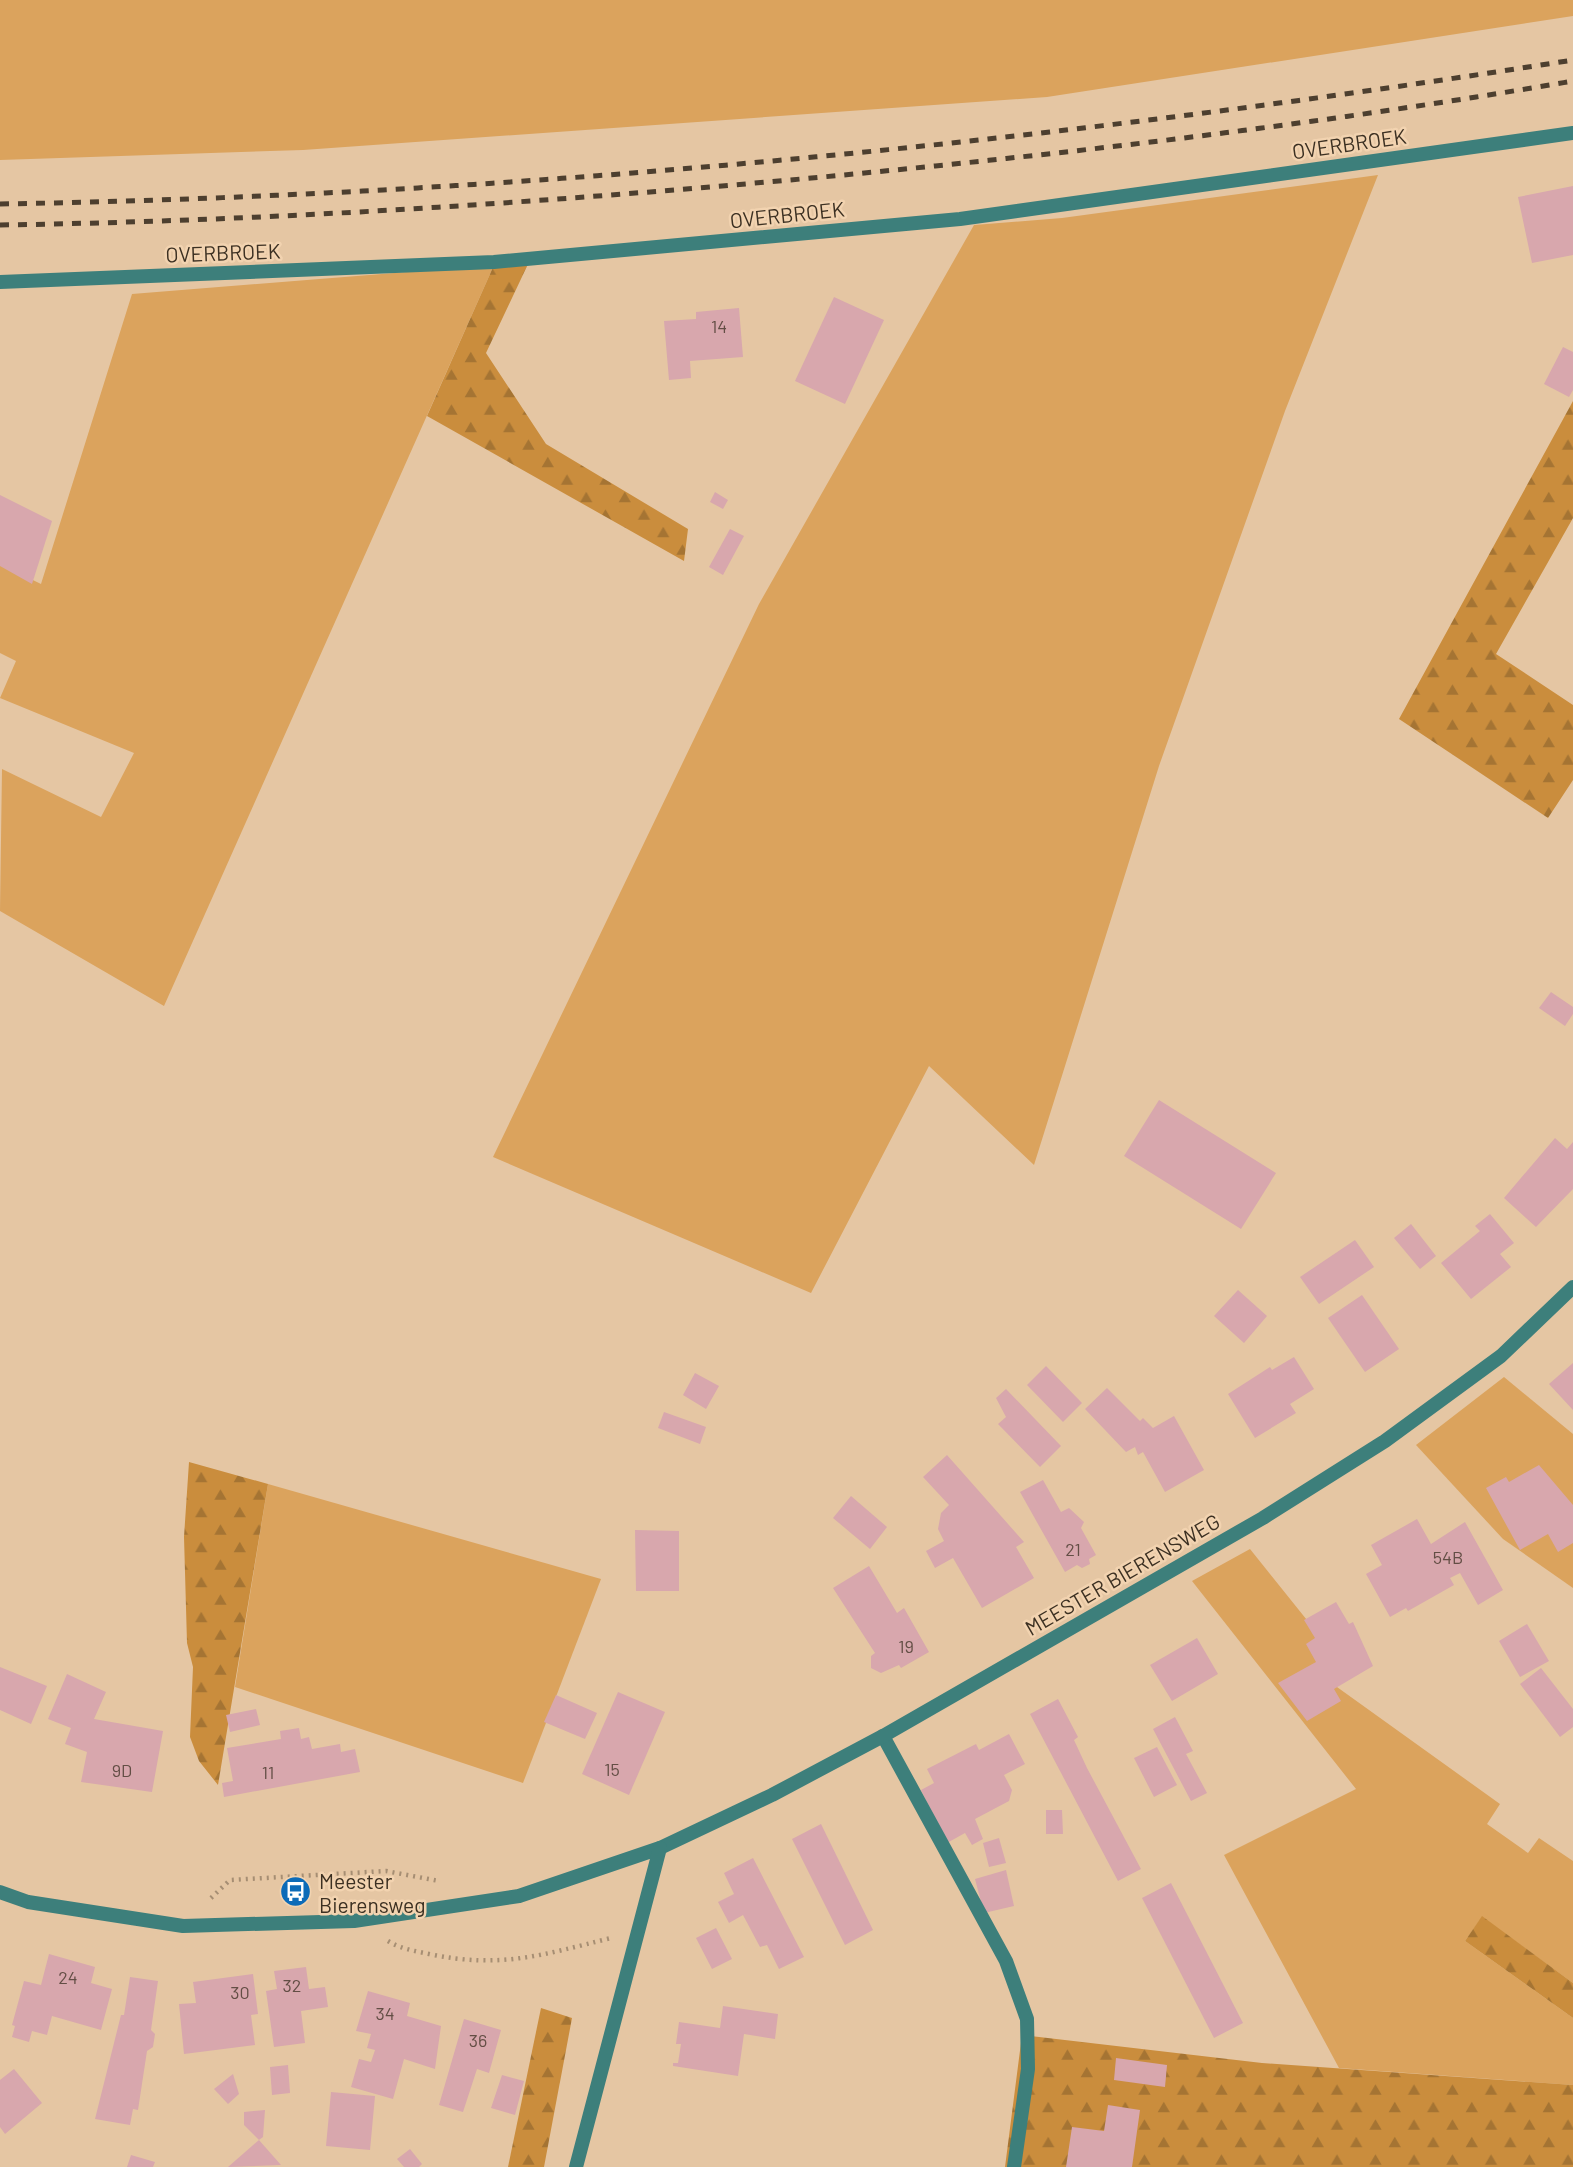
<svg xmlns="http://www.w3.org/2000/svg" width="1573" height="2167" viewBox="0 0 1573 2167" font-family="Barlow,sans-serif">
	<defs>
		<pattern id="forest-firs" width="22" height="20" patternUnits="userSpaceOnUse" patternTransform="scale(1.75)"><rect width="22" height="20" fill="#ca8d3d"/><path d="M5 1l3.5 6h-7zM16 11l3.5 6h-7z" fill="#a57433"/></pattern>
	</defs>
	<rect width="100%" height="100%" fill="#e5c6a3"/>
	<g fill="#dba35d">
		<path d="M0 0H1573V16L1047 97 303 150 0 160Z"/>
		<path d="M1378 175 1285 411 1159 766 1034 1165 929 1066 811 1293 493 1157 759 604 974 225 1062 218Z"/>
		<path d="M494 265 164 1006 0 911 2 769 101 817 134 753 0 698 16 661 0 653V564L41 584 132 294Z"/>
		<path d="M1504 1377 1573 1434V1588L1503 1539 1416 1445Z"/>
		<path d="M268 1484 601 1579 523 1783 235 1687Z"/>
		<path d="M1250 1549 1343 1665 1330 1682 1500 1804 1487 1824 1528 1853 1539 1838 1573 1861V1983L1482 1917 1465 1941 1573 2018V2085L1339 2068 1224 1855 1356 1789 1192 1581Z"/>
	</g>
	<g fill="url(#forest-firs)">
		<path d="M529 262 486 353 546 444 688 529 684 561 427 416 494 265Z"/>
		<path d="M1573 401V518L1496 654 1573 705V780L1548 818 1399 719Z"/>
		<path d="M189 1462 268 1484 218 1785 199 1761 190 1737 193 1667 187 1643 184 1537Z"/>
		<path d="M1482 1916 1573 1983V2018L1465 1941Z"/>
		<path d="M541 2008 572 2018 544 2167H508Z"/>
		<path d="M1022 2035 1262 2063 1573 2085V2167H1005Z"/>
	</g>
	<g fill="#d8a7ad">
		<path d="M1573 186V255L1532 263 1518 197Z"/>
		<path d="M834 297 884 320 845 404 795 381Z"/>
		<path d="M739 308 743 357 690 361 691 378 669 380 664 321 696 319V312Z"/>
		<path d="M1563 347 1573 352V390L1569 397 1544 384Z"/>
		<path d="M715 492 728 500 723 509 710 502Z"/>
		<path d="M0 495 52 521 32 584 0 566Z"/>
		<path d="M730 529 744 536 723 575 709 567Z"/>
		<path d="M1551 992 1573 1007V1014L1565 1026 1539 1008Z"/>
		<path d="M1159 1100 1276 1173 1241 1229 1124 1156Z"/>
		<path d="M1555 1138 1567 1149 1573 1142V1189L1536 1227 1504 1198Z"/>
		<path d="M1490 1214 1514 1243 1500 1254 1511 1267 1471 1299 1441 1263 1480 1231 1475 1226Z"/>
		<path d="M1411 1224 1436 1256 1420 1269 1394 1238Z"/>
		<path d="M1355 1240 1374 1267 1319 1304 1300 1277Z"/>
		<path d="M1238 1290 1267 1316 1244 1343 1214 1316Z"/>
		<path d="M1362 1295 1399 1349 1365 1372 1328 1318Z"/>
		<path d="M1294 1357 1314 1389 1290 1404 1296 1413 1255 1438 1228 1394 1270 1367 1272 1370Z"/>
		<path d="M1573 1363V1410L1549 1384Z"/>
		<path d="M1046 1366 1082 1403 1063 1422 1027 1385Z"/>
		<path d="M695 1373 719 1386 706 1409 683 1395Z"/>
		<path d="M1107 1388 1140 1421 1143 1418 1153 1428 1174 1416 1204 1470 1165 1492 1143 1452 1138 1455 1135 1447 1126 1452 1085 1409Z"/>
		<path d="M1006 1389 1061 1446 1040 1467 998 1424 1006 1417 996 1398Z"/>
		<path d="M664 1412 706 1427 700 1444 658 1428Z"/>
		<path d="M947 1455 1024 1542 1016 1547 1034 1578 982 1608 953 1558 935 1568 926 1551 944 1541 938 1529 941 1513 949 1505 923 1477Z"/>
		<path d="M1539 1465 1573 1505V1543L1558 1552 1548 1534 1520 1550 1486 1488 1506 1477 1509 1482Z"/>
		<path d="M1043 1480 1061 1512 1069 1508 1084 1522 1081 1528 1096 1555 1089 1559 1090 1564 1082 1568 1077 1565 1065 1572 1020 1492Z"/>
		<path d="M851 1496 887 1527 870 1549 833 1518Z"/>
		<path d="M1417 1519 1431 1544 1465 1522 1503 1590 1478 1605 1460 1573 1450 1578 1454 1585 1408 1611 1406 1608 1390 1617 1366 1574 1382 1565 1371 1545Z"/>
		<path d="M635 1530 679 1531V1591H636Z"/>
		<path d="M869 1566 897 1613 904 1608 929 1652 901 1668 899 1665 881 1673 871 1668V1656L875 1653 833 1588Z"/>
		<path d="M1336 1602 1349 1624 1353 1622 1373 1666 1334 1689 1341 1701 1307 1721 1278 1683 1316 1662 1306 1644 1315 1638 1304 1620Z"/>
		<path d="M1527 1624 1549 1661 1520 1677 1499 1641Z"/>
		<path d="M1197 1638 1218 1674 1172 1701 1150 1665Z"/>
		<path d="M0 1667 47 1686 31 1724 0 1710Z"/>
		<path d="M1541 1668 1573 1709V1727L1560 1737 1520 1684Z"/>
		<path d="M67 1674 106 1692 94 1719 163 1731 152 1792 81 1782 87 1752 65 1744 71 1728 48 1719Z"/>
		<path d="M618 1692 665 1712 629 1795 582 1774Z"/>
		<path d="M556 1695 597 1713 585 1739 544 1722Z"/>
		<path d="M1058 1699 1078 1737 1074 1740 1087 1768 1141 1869 1118 1881 1030 1714Z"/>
		<path d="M256 1709 260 1725 230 1732 226 1715Z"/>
		<path d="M1175 1717 1193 1751 1186 1754 1207 1793 1191 1801 1153 1729Z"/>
		<path d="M299 1728 301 1739 309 1737 312 1749 340 1744 341 1752 355 1749 360 1772 224 1797 222 1783 233 1781 227 1748 281 1739 280 1731Z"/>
		<path d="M1009 1734 1025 1764 1004 1775 1012 1790 1009 1801 975 1819 983 1839 972 1845 965 1833 947 1843 921 1790 934 1783 927 1769 976 1744 979 1750Z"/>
		<path d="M1157 1747 1177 1785 1154 1797 1134 1758Z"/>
		<path d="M1046 1810H1062L1063 1834H1046Z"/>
		<path d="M821 1824 873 1930 845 1945 792 1839Z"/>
		<path d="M999 1838 1006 1863 989 1867 983 1843Z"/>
		<path d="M753 1858 804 1957 779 1969 767 1945 760 1947 743 1915 729 1923 718 1902 734 1894 724 1873Z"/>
		<path d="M1006 1870 1014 1906 984 1913 975 1879Z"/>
		<path d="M1171 1883 1243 2023 1214 2038 1142 1898Z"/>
		<path d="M716 1928 732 1959 712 1969 696 1938Z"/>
		<path d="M49 1954 95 1967 91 1983 112 1989 101 2030 52 2016 47 2035 32 2031 29 2042 12 2037 15 2026 12 2025 24 1981 41 1985Z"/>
		<path d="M306 1967 309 1989 325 1987 328 2007 301 2011 305 2043 274 2047 266 1991 277 1989 274 1971Z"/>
		<path d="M253 1974 258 2014 251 2015 255 2045 184 2054 179 2004 196 2003 193 1982Z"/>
		<path d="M130 1977 158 1981 151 2030 155 2034 153 2047 147 2051 138 2110 133 2109 130 2125 95 2119 121 2015H124Z"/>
		<path d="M368 1991 410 2003 407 2016 441 2026 435 2069 404 2059 393 2099 351 2087 359 2059 371 2062 375 2050 367 2048 371 2034 356 2031Z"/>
		<path d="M723 2006 778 2014 775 2039 744 2034 738 2076 673 2066V2063H678L681 2044H676L679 2022 720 2028Z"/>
		<path d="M464 2019 501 2030 489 2073 477 2069 463 2112 439 2105Z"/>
		<path d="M1116 2058 1167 2065 1165 2087 1114 2080Z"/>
		<path d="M288 2065 290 2093 272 2095 270 2067Z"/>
		<path d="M14 2069 42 2103 5 2134 0 2127V2080Z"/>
		<path d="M233 2074 239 2094 228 2104 214 2089Z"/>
		<path d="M502 2075 524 2081 515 2115 491 2108Z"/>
		<path d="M331 2092 375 2096 370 2150 326 2146Z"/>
		<path d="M1108 2105 1140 2110 1132 2167H1066L1072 2127 1104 2131Z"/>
		<path d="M265 2110 263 2137 259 2140 244 2125V2112Z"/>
		<path d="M259 2140 281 2165 228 2167Z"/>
		<path d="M410 2149 422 2164 419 2167H404L397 2159Z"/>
		<path d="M131 2155 155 2162 153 2167H127Z"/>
	</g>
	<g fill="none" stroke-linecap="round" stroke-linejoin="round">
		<g stroke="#a68e73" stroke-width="4.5" stroke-dasharray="2 5" stroke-linecap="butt">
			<path d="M211 1898 230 1880 386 1871 439 1881"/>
			<path d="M388 1941C401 1949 415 1951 429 1954 501 1969 542 1955 611 1938"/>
		</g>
		<path stroke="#3d7f7b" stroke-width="14" d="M883 1736 1006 1961 1027 2019 1028 2069 1014 2167"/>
		<g stroke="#3d7f7b" stroke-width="14">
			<path d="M0 282 494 262 960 219 1573 133"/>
			<path d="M0 1892 28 1902 183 1926 354 1921 519 1896 660 1848 772 1795 883 1736 1263 1518 1385 1441 1501 1356 1573 1287"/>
			<path d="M576 2167 660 1848"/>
		</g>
		<g stroke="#4d3f2f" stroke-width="5" stroke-dasharray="9 9" stroke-linecap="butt">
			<path d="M0 204C527 195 1053 142 1573 60"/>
			<path d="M0 225C267 221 535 203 801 179 1059 155 1317 125 1573 81"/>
		</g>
	</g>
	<defs>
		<symbol id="bus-disc" viewBox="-11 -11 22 22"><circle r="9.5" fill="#0c6bb8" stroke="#f2d3b0"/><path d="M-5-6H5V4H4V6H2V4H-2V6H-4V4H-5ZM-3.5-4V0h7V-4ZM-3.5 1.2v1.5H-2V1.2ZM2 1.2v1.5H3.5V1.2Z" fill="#fff"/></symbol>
	</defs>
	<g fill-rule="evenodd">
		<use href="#bus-disc" x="278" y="1874" width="35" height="35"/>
	</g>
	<g text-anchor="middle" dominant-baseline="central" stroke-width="5" stroke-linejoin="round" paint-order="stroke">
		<g font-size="18" fill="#634e45">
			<text x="719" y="326">14</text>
			<text x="1073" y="1549">21</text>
			<text x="1448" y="1557">54B</text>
			<text x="906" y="1646">19</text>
			<text x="612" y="1769">15</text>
			<text x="122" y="1770">9D</text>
			<text x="268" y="1772">11</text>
			<text x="68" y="1977">24</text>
			<text x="292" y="1985">32</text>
			<text x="240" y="1992">30</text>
			<text x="385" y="2013">34</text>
			<text x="478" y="2040">36</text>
		</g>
		<g font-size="21" fill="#3c3022" stroke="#f2d3b0">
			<text transform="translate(1349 143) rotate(-8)">OVERBROEK</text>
			<text transform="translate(787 214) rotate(-6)">OVERBROEK</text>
			<text transform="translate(223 252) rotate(-2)">OVERBROEK</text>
			<text transform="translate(1122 1574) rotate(-30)">MEESTER BIERENSWEG</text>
		</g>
		<g font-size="21" fill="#3c3022" stroke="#f2d3b0" text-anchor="start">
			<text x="319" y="1880">Meester<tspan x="319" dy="24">Bierensweg</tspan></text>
		</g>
	</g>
</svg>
